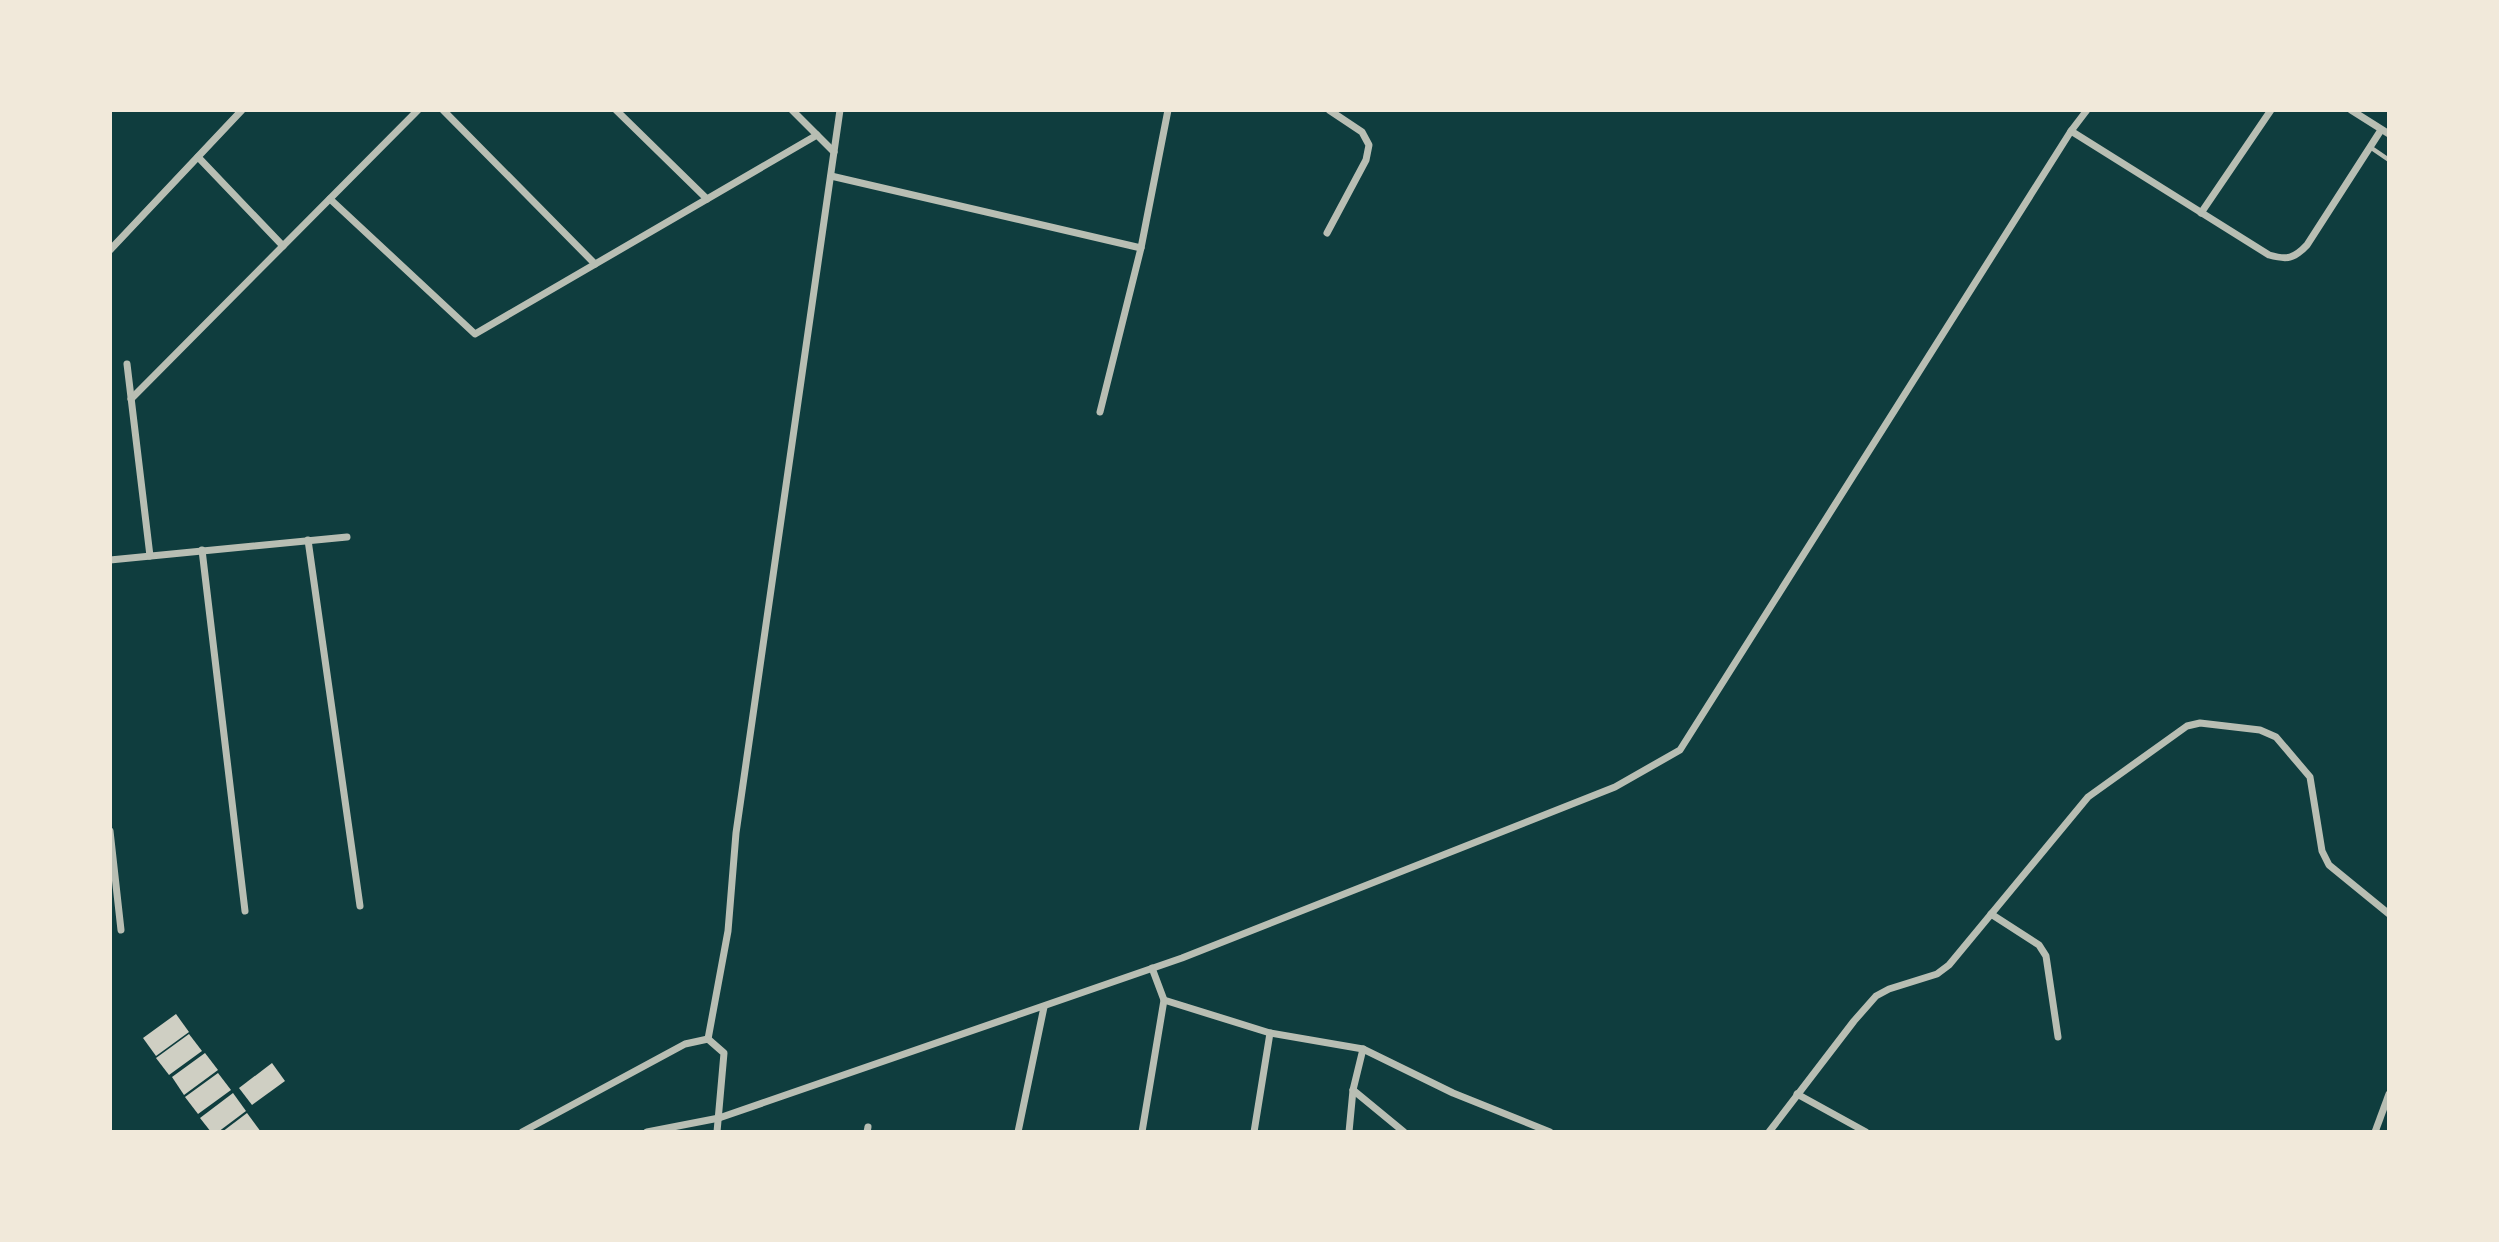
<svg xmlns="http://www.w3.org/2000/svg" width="2499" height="1242" viewBox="0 0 2499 1242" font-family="'IBM Plex Sans',sans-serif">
	<rect width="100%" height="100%" fill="#0f3d3e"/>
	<g fill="#cfcfc3">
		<path d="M176 1014 189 1032 156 1056 143 1038Z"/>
		<path d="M189 1034 202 1051 169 1075 156 1058Z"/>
		<path d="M205 1053 218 1070 184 1095 172 1077Z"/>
		<path d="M272 1063 285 1081 252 1105 239 1088Z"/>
		<path d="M218 1073 231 1090 198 1114 185 1097Z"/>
		<path d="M233 1093 246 1111 218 1132H211L200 1118Z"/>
		<path d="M247 1113 261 1132H222Z"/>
	</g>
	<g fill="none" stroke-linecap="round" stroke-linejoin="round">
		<path stroke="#b8beb3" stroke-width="4.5" d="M2370 147 2389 160"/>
		<g stroke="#b8beb3" stroke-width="7">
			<path d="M443 110 595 264"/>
			<path d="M616 110 707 199"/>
			<path d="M792 110 834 152"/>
			<path d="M2351 110 2389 134"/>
			<path d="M2071 131 2269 255C2287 260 2294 259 2307 245L2381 130"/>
			<path d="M198 157 283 246"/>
			<path d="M831 176 1141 248"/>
			<path d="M330 199 475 334 817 135"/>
			<path d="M2201 213 2271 110"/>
			<path d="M1327 233 1366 160 1369 145 1362 132 1329 110"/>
			<path d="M110 250 242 110"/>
			<path d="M127 364 150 556"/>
			<path d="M131 399 418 110"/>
			<path d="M1100 412 1141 248 1168 110"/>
			<path d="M308 540 360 906"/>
			<path d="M202 550 245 911"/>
			<path d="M110 560 347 537"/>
			<path d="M110 831 121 930"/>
			<path d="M1991 914 2039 945 2046 956 2058 1037"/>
			<path d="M1152 968 1164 1000 1270 1033 1363 1049 1453 1093 1550 1132"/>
			<path d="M708 1039 728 931 736 833 840 110"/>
			<path d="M1353 1090 1404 1132"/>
			<path d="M1797 1094 1866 1132"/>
			<path d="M522 1132 685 1044 708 1039 724 1053 717 1132"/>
			<path d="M647 1132 719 1118 1182 958 1615 787 1680 750 2071 131 2087 110"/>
			<path d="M867 1132 868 1127"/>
			<path d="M1018 1132 1044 1007"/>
			<path d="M1142 1132 1164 1000"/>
			<path d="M1254 1132 1270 1033"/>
			<path d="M1349 1132 1353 1090 1363 1049"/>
			<path d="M1769 1132 1854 1021 1876 996 1889 989 1937 974 1949 965 2088 797 2187 726 2200 723 2260 730 2276 737 2310 777 2322 851 2329 865 2389 914"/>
			<path d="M2375 1132 2389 1094"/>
		</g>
	</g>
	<rect width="2499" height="1242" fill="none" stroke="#f1e9da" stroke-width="224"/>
</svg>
